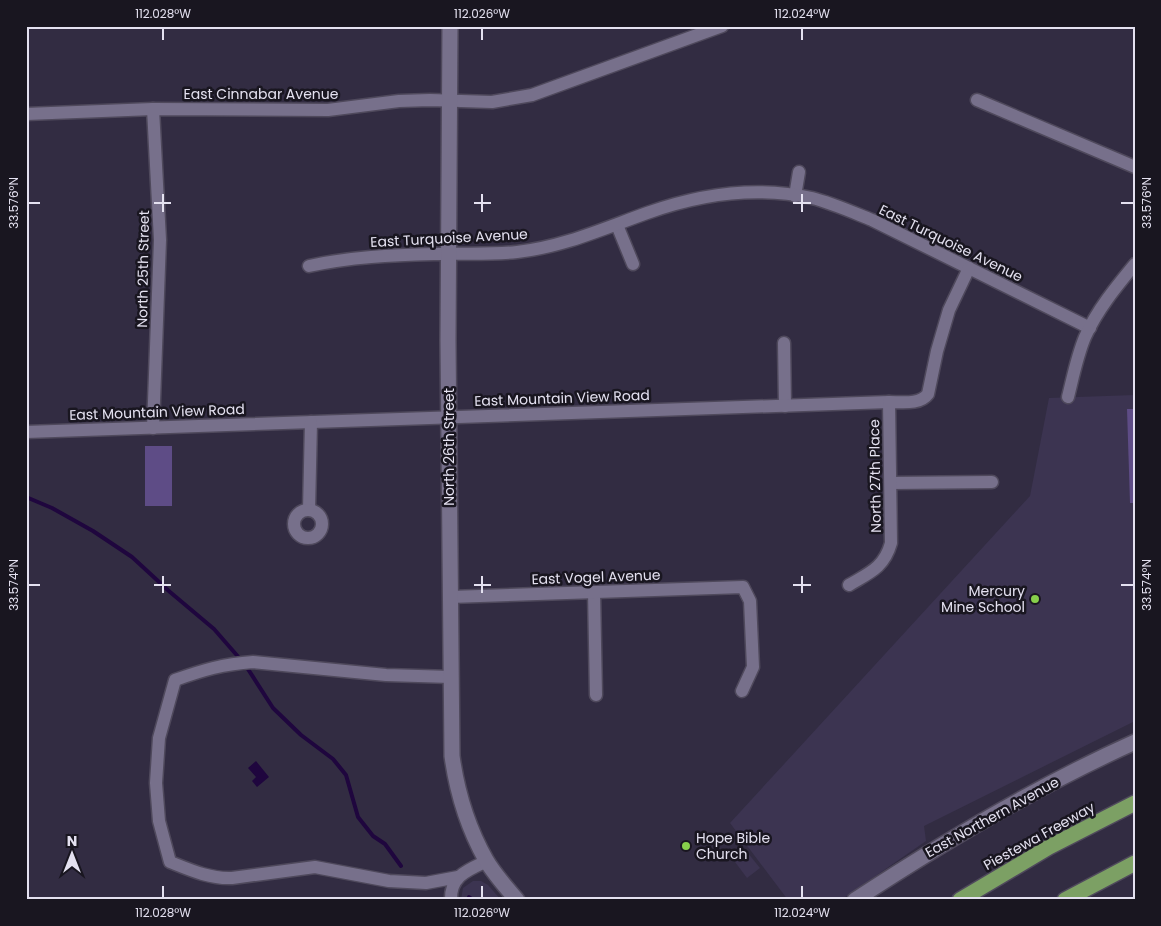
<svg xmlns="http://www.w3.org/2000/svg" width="1161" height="926" viewBox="0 0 1161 926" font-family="Poppins,sans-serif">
	<rect width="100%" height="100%" fill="#322c42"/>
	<g fill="#3c3451">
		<path d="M1135 395V721L924 826 926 841 841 900H788L730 823 1030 496 1049 398Z"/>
		<path d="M747 852 760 868 747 878 735 862Z"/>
		<path d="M473 881H481L488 885 501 900H461L463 888Z"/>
	</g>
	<g fill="#5e4c86">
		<path d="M1127 409H1135V503H1130Z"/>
		<rect x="145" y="446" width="27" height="60"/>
	</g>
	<path fill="#1f063e" d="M256 761 269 777 257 787 252 781 256 777 248 768Z"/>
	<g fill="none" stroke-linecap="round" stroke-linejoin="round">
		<g stroke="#1f063e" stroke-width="4">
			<path d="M26 497 52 508 93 531 132 557 170 592 214 629 241 660"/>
			<path d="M246 666 273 708 301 735 333 759 346 775 358 817 373 836 385 844 401 866"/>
			<path d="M469 897 473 900"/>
		</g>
		<defs>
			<g id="street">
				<path d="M977 100 1135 167"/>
				<path d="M153 109 160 240 153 428"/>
				<path d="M26 114 153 109 328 110 399 101 430 100 492 102 532 95 722 26"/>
				<path d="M795 196 799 172"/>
				<path d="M617 225 633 264"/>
				<path d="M309 266C350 257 392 255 434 254 461 253 489 255 517 252 563 247 605 228 647 213 700 194 757 186 812 198 832 203 852 212 872 220L1090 328"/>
				<path d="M784 343 785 406"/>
				<path d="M1068 397C1073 377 1077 356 1085 337 1097 310 1116 287 1135 264"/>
				<path d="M26 432 889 402"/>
				<path d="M891 483 992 482"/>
				<path d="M309 510 311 422"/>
				<circle cx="308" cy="524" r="14"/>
				<path d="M849 585C869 573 884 568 891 543L889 402C902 402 920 405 928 394L937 351 949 310 969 268"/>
				<path d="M594 592 596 695"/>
				<path d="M450 597 743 587 750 601 753 667 742 691"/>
				<path d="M451 677 386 675 253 662C223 664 203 670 175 680L159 738 156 783 159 821 170 862C190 870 210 879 232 878L315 867 389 881 426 883 458 877"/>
				<path d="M451 900C450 876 468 870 487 861"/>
			</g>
			<g id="secondary">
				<path d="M450 26 448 341 452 756C457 792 468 828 486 860 494 874 506 887 517 900"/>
				<path d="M855 900C945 841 1037 786 1135 742"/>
			</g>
			<g id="highway">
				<path d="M960 900 1049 847 1135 803"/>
				<path d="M1065 900 1135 863"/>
			</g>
		</defs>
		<use href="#street" stroke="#4f495c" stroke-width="15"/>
		<use href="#secondary" stroke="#4f495c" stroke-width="18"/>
		<use href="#highway" stroke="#4f495c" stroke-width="18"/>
		<use href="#street" stroke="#77708b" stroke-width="12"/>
		<use href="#secondary" stroke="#77708b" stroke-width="15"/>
		<use href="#highway" stroke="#7ca064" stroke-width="15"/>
	</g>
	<path fill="none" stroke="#e4e1f0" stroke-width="2" d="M163 28V40M482 28V40M802 28V40M163 194V212M482 194V212M802 194V212M28 203H40M154 203H171M474 203H491M793 203H811M1121 203H1134M163 576V593M482 576V593M802 576V593M28 585H40M154 585H171M474 585H491M793 585H811M1121 585H1134M163 886V898M482 886V898M802 886V898"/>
	<g fill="#87cf4b" stroke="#191620" stroke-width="2">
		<circle cx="1035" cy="599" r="5"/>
		<circle cx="686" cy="846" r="5"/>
	</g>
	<g text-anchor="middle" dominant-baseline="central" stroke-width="5" stroke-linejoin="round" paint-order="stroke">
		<g font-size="14" fill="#e4e1f0" stroke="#191620">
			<text x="261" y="94">East Cinnabar Avenue</text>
			<text transform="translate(449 238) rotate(-3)">East Turquoise Avenue</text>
			<text transform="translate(951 243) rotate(26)">East Turquoise Avenue</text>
			<text transform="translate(143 269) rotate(-89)">North 25th Street</text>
			<text transform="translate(562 398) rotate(-2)">East Mountain View Road</text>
			<text transform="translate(157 412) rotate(-2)">East Mountain View Road</text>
			<text transform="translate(449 447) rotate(-90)">North 26th Street</text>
			<text transform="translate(875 476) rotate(-91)">North 27th Place</text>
			<text transform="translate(596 577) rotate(-2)">East Vogel Avenue</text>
			<text transform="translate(992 817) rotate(-29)">East Northern Avenue</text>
			<text transform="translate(1039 836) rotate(-29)">Piestewa Freeway</text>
		</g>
		<g font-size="14" fill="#e4e1f0" stroke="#191620" text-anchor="end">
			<text x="1025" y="591">Mercury<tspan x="1025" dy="16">Mine School</tspan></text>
			<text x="696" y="838" text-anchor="start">Hope Bible<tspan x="696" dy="16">Church</tspan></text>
		</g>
	</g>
	<rect width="1161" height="926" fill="none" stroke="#191620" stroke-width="55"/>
	<g transform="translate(72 854)" stroke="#191620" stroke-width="4" paint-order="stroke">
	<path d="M0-4L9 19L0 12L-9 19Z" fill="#e4e1f0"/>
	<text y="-8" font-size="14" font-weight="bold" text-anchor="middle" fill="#e4e1f0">N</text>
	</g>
	<rect x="28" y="28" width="1106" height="870" fill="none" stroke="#e4e1f0" stroke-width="2"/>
	<g font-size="12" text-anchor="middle" fill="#e4e1f0">
		<text x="163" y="18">112.028°W</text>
		<text x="482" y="18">112.026°W</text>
		<text x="802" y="18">112.024°W</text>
		<text transform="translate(14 203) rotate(-90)" y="4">33.576°N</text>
		<text transform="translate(1147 203) rotate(-90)" y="4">33.576°N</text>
		<text transform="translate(14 585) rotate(-90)" y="4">33.574°N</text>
		<text transform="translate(1147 585) rotate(-90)" y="4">33.574°N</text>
		<text x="163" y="917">112.028°W</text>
		<text x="482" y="917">112.026°W</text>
		<text x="802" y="917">112.024°W</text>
	</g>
</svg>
